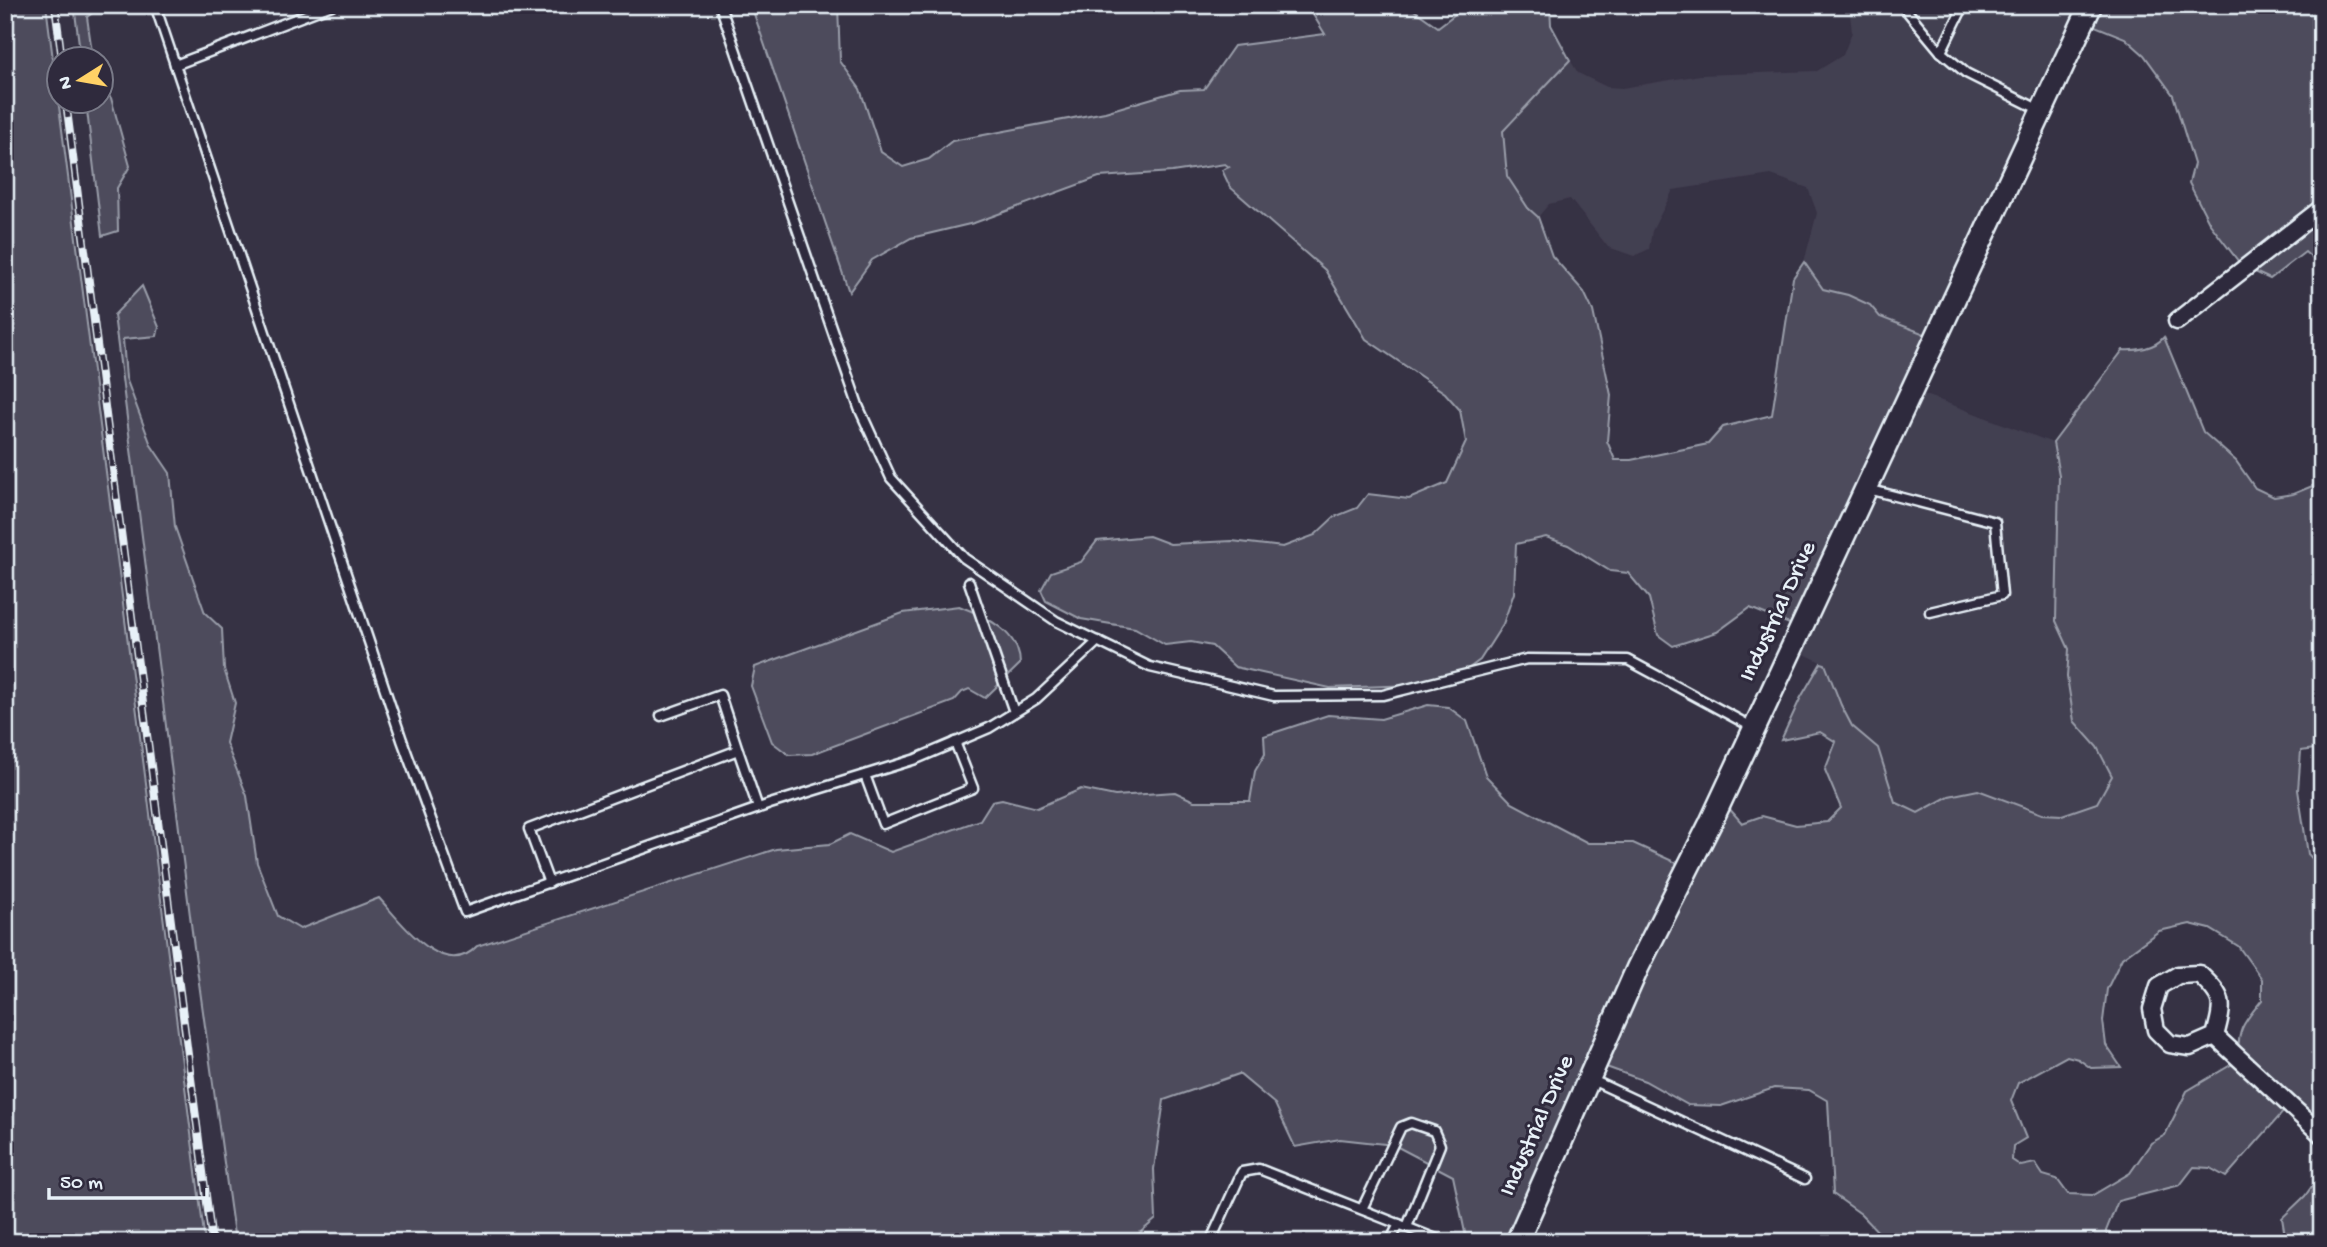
<svg xmlns="http://www.w3.org/2000/svg" width="2327" height="1247" viewBox="0 0 2327 1247" font-family="'Gochi Hand',sans-serif">
	<rect width="100%" height="100%" fill="#363244"/>
	<filter id="ink" filterUnits="userSpaceOnUse"><feTurbulence type="fractalNoise" baseFrequency=".0143" numOctaves="2"/><feDisplacementMap in="SourceGraphic" scale="14" xChannelSelector="R" yChannelSelector="G"/><feConvolveMatrix kernelMatrix="1 2 1 2 8 2 1 2 1" color-interpolation-filters="sRGB"/></filter>
	<g filter="url(#ink)">
		<g fill="#433f51">
			<path d="M1849 5H2094L1931 336 1880 317 1870 305 1848 295 1823 289 1804 262 1817 213 1808 188 1771 175 1673 190 1652 231 1649 249 1634 256 1608 247 1570 199 1549 204 1538 217 1528 208 1507 176 1503 131 1570 60 1578 73 1607 87 1622 88 1700 75 1817 71 1843 55 1852 32Z"/>
			<path d="M1910 389 2053 443 2059 475 2056 621 2069 649 2067 677 2074 721 2097 747 2112 776 2097 803 2062 815 2042 814 1978 790 1949 796 1918 813 1895 802 1878 748 1852 726 1841 705 1825 664 1788 646Z"/>
		</g>
		<g fill="#4d4b5c" stroke="#9a9eaa" stroke-width="2" fill-rule="evenodd">
			<path d="M5 5H46L205 1242H5Z"/>
			<path d="M74 5H99V8L87 17 93 59H81Z"/>
			<path d="M751 5H838L840 61 860 89 881 152 903 167 929 159 952 141 1105 112 1180 90 1204 89 1234 46 1325 34 1307 5H1407L1438 27 1467 5H1550L1551 25 1570 60 1503 131 1507 176 1528 208 1538 217 1552 256 1584 292 1593 311 1611 395 1607 441 1615 460H1631L1708 444 1723 427 1772 415 1793 278 1804 262 1823 289 1848 295 1870 305 1880 317 1930 336 1792 625 1750 608 1717 632 1673 646 1658 635 1649 598 1628 573 1610 571 1568 545 1546 537 1516 544 1514 593 1503 624 1480 660 1461 674 1416 685 1330 688 1235 667 1212 646 1191 642 1165 645 1135 628 1081 619 1046 601 1041 590 1051 572 1081 562 1097 541 1149 536 1170 544 1232 541 1283 547 1315 535 1334 517 1357 508 1368 494 1409 499 1447 483 1466 442 1460 410 1445 393 1366 339 1325 270 1230 187 1222 170 1229 167 1225 164 1172 172 1099 177 974 223 911 238 872 260 849 292Z"/>
			<path d="M2093 5H2322V267L2305 252 2270 279 2242 266 2210 224 2189 183 2194 164 2173 95 2144 55 2125 38 2085 22Z"/>
			<path d="M102 90 111 98 130 166 117 188 118 231 102 236 86 102H102Z"/>
			<path d="M142 286 159 327 157 336 123 339 126 378 151 445 170 473 175 527 205 613 222 629 224 669 235 703 226 743 247 796 257 863 278 916 300 929 379 898C401 922 444 982 477 946L776 849 830 844 850 834 891 852 980 820 992 801 1002 799 1037 808 1081 789 1115 796 1175 792 1194 801H1250L1255 771 1265 754 1264 736 1328 715 1381 719 1428 705 1448 707 1467 721 1486 776 1512 803 1588 843H1633L1683 866 1719 797 1742 823 1762 816 1796 825 1827 822 1841 808 1825 770 1836 742 1820 732 1781 740 1800 699 1821 663 1825 664 1841 705 1852 726 1878 748 1895 802 1918 813 1949 796 1978 790 2042 814 2062 815 2097 803 2112 776 2097 747 2074 721 2067 677 2069 649 2056 621 2059 475 2053 443 2123 350C2137 351 2155 348 2164 337L2203 432 2236 461 2255 488 2274 497 2293 494 2322 482V748L2301 751 2298 790 2308 854 2322 869V1127L2291 1103 2226 1177 2210 1168 2194 1167 2180 1185 2118 1201 2106 1231 2110 1242H1895L1882 1236 1861 1214 1833 1194 1828 1101 1809 1090 1774 1088 1721 1106 1688 1105 1645 1081 1598 1064 1514 1242H1467L1453 1176 1394 1145 1340 1139 1295 1147 1275 1104 1239 1074 1164 1100 1154 1169 1156 1219 1129 1242H235L194 947 114 315ZM2190 924 2210 929 2238 946 2262 979V1000C2244 1022 2236 1030 2239 1060L2187 1091 2165 1135 2151 1143 2130 1173 2093 1195 2068 1194 2057 1179 2043 1175 2035 1163 2021 1166 2012 1160 2013 1146 2026 1138 2011 1101 2018 1083 2067 1056 2078 1059 2091 1068 2121 1067 2106 1045 2103 1021 2107 989 2122 958 2159 931Z"/>
			<path d="M959 606C985 616 1020 632 1020 664L985 698 969 689 962 692 954 701 812 754 789 755 772 742 751 686 755 667 903 613Z"/>
			<path d="M2322 1172V1242H2286L2282 1218 2305 1196Z"/>
		</g>
		<g fill="none" stroke-linecap="round" stroke-linejoin="round">
			<defs>
				<g id="service">
					<path d="M155 5 402 740 465 912 770 804 916 759 989 728 1036 699 1098 641"/>
					<path d="M720 5 859 408 891 478 964 558 1056 621 1150 667 1274 696 1383 695 1527 659 1628 660 1754 728"/>
					<path d="M1902 5 1941 52 1966 73 2040 110"/>
					<path d="M1941 52 1964 5"/>
					<path d="M175 65 332 5"/>
					<path d="M1868 489 1995 522 2002 595 1930 612"/>
					<path d="M969 582 1014 712"/>
					<path d="M661 716 720 695 738 750"/>
					<path d="M865 775 883 824 973 788 955 742"/>
					<path d="M549 883 529 829 738 750 758 808"/>
					<path d="M1590 1079 1805 1179"/>
					<path d="M1362 1209 1401 1127 1411 1123 1434 1131 1440 1145 1407 1227"/>
					<path d="M1210 1242 1242 1172 1259 1169 1444 1242"/>
					<path d="M1390 1242 1399 1224"/>
				</g>
				<g id="minor">
					<path d="M2177 321 2322 208"/>
					<path d="M2199 974C2225 998 2224 1002 2215 1036L2190 1047 2170 1044 2156 1030 2152 1009 2159 986 2178 975Z"/>
					<path d="M2215 1036 2322 1135"/>
				</g>
				<path id="tertiary" d="M1517 1242 1638 967 1710 824 2091 5"/>
			</defs>
			<use href="#service" stroke="#e8f1f8" stroke-width="13"/>
			<use href="#minor" stroke="#e8f1f8" stroke-width="21"/>
			<use href="#tertiary" stroke="#e8f1f8" stroke-width="26"/>
			<use href="#service" stroke="#2f2a3d" stroke-width="8"/>
			<use href="#minor" stroke="#2f2a3d" stroke-width="16"/>
			<use href="#tertiary" stroke="#2f2a3d" stroke-width="21"/>
			<defs>
				<g id="rail">
					<path d="M55 5 62 60"/>
					<path d="M66 102 212 1242"/>
				</g>
			</defs>
			<use href="#rail" stroke="#e8f1f8" stroke-width="8"/>
			<use href="#rail" stroke="#2f2a3d" stroke-width="5" stroke-dasharray="16" stroke-linecap="butt"/>
		</g>
	</g>
	<g text-anchor="middle" dominant-baseline="central" stroke-width="6" stroke-linejoin="round" paint-order="stroke">
		<g font-size="24" fill="#e8f1f8" stroke="#2f2a3d">
			<text transform="translate(1779 612) rotate(-65)">Industrial Drive</text>
			<text transform="translate(1538 1126) rotate(-66)">Industrial Drive</text>
		</g>
	</g>
	<rect width="2327" height="1247" fill="none" stroke="#2f2a3d" stroke-width="28"/>
	<rect x="14" y="14" width="2299" height="1219" fill="none" stroke="#e8f1f8" stroke-width="2.5" filter="url(#ink)"/>
	<g transform="translate(80 80) rotate(259)"><circle r="33" fill="#2f2a3d" stroke="#797a88" stroke-width="2"/>
	<path d="M0-5L12 26L0 18L-12 26Z" fill="#ffd166"/>
	<text y="-10" font-size="19" font-weight="bold" text-anchor="middle" fill="#e8f1f8">N</text>
	</g>
	<path d="M49 1188v10h158v-10" fill="none" stroke="#e8f1f8" stroke-width="3.5"/>
	<text x="60" y="1188" font-size="21" fill="#e8f1f8" stroke="#2f2a3d" stroke-width="5" paint-order="stroke">50 m</text>
</svg>
